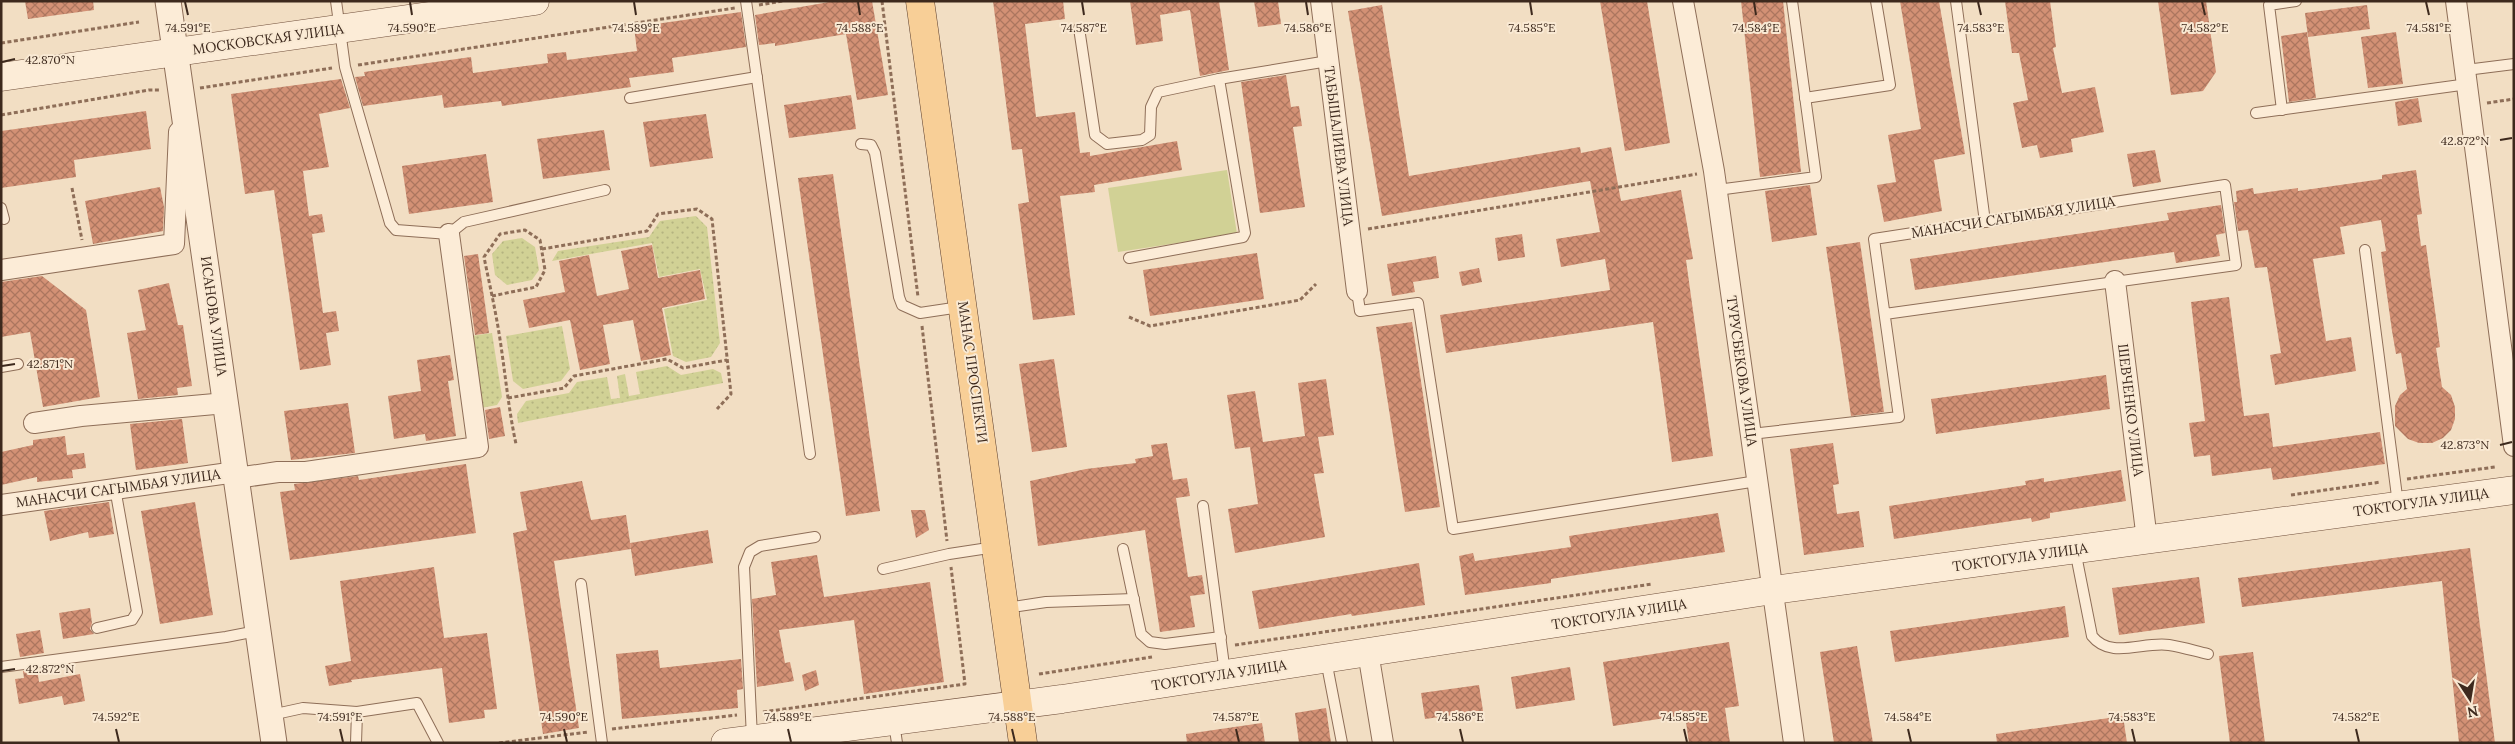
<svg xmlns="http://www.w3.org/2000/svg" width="2515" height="744" viewBox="0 0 2515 744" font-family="Lora,serif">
	<defs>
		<pattern id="grass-dots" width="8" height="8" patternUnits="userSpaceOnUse" patternTransform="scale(1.25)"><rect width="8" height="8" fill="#d1d195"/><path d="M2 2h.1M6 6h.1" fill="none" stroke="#b4b380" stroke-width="1.8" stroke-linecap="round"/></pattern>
		<pattern id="building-cross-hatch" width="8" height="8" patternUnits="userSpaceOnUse" patternTransform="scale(1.25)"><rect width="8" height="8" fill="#d39175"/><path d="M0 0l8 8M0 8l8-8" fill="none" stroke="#ac765f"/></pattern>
	</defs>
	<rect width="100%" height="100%" fill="#f2dec3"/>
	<g fill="url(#grass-dots)">
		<path d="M696 216 707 227 720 343 711 357 686 362 673 356 664 309 707 300 700 269 659 277 652 243 552 261 558 251 649 237 660 221Z"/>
		<path d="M522 238 535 247 539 270 532 280 507 285 495 275 492 254 503 241Z"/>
		<path d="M562 326 570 369 561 381 523 389 513 381 506 336Z"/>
		<path d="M492 333 502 397 497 405 481 408 471 336Z"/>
		<path d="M667 366 681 375 713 369 721 373 723 383 518 423 517 414 526 401 569 393 577 382 607 377 611 399 620 398 617 376 625 374 629 396 640 394 636 372Z"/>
	</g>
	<path fill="#d1d195" d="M1227 170 1237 234 1118 252 1108 188Z"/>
	<g fill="url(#building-cross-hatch)">
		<path d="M25 1H93L94 10 28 19Z"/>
		<path d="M835 1H872L888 95 857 100 846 34 775 46V43L759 45 755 15Z"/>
		<path d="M993 1H1063L1065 19 1025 24 1036 117 1075 112 1080 153 1090 152V156L1177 141 1182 170 1094 185 1095 192 1060 196 1075 315 1033 320 1018 204 1029 202 1022 149 1012 150Z"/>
		<path d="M1130 1H1219L1229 70 1200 76 1190 10 1160 15 1163 41 1136 45Z"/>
		<path d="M1254 1H1278L1281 24 1258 27Z"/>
		<path d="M1600 1H1647L1670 143 1625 151Z"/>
		<path d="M1741 1H1783L1801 172 1760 177Z"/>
		<path d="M1900 1H1939L1965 154 1934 160 1942 211 1884 222 1877 185 1896 182 1888 135 1921 129Z"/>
		<path d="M2005 1H2050L2056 47 2053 48 2062 93 2095 87 2104 132 2071 139 2073 152 2040 158 2037 145 2022 148 2013 103 2028 100 2019 53H2012Z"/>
		<path d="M2158 1H2206L2216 72 2203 91 2171 95Z"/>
		<path d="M1382 5 1409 176 1580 147 1581 153 1611 147 1621 201 1681 190 1693 259 1686 260 1713 456 1672 462 1653 322 1446 353 1440 315 1610 290 1605 259 1561 267 1556 239 1600 232 1590 181 1382 216 1348 11Z"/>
		<path d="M2367 5 2370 29 2308 37 2305 13Z"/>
		<path d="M741 12 746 47 672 58 674 72 629 78 631 87 502 106 501 101 444 108 442 95 363 106 355 77 365 76 364 72 471 57 473 73 548 63 547 54 566 52 567 60 637 51 634 27Z"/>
		<path d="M2307 32 2316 98 2289 102 2281 36Z"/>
		<path d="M2396 32 2403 84 2368 88 2361 37Z"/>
		<path d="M1286 75 1291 107 1299 106 1302 126 1293 127 1305 207 1260 213 1241 82Z"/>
		<path d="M341 79 350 108 319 114 329 167 303 171 309 216 322 214 325 232 312 234 323 313 336 311 339 331 326 333 331 365 300 370 274 190 245 194 231 94Z"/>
		<path d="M851 95 856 129 789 138 784 105Z"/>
		<path d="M2418 98 2422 122 2398 126 2395 102Z"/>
		<path d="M146 111 151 149 74 160 76 177 1 188V131Z"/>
		<path d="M706 114 713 158 650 167 643 122Z"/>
		<path d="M604 130 610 170 543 179 537 139Z"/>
		<path d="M2155 150 2161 182 2133 187 2127 154Z"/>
		<path d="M486 154 493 202 409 214 402 166Z"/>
		<path d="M2416 170 2422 214 2417 215 2421 246 2426 245 2429 267 2440 347 2436 348 2442 387 2451 395 2455 407V419L2451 430 2443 438 2432 443H2419L2408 439 2395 426V406L2400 395 2407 389 2401 353 2396 354 2392 331 2381 252 2386 251 2381 220 2340 227 2345 254 2313 259 2326 341 2351 337 2356 371 2275 385 2270 355 2281 353 2267 267 2255 268 2248 230 2238 231 2234 202H2237L2236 191 2253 188 2254 194 2298 188V191L2382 179V175Z"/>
		<path d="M833 174 880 511 846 516 798 178Z"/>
		<path d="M1810 185 1817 235 1772 242 1765 191Z"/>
		<path d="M160 187 164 207 163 231 93 244 85 201Z"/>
		<path d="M2221 205 2225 233 2216 235 2220 256 2176 263 2174 252 1915 290 1910 259 2169 220 2167 213Z"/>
		<path d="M1522 234 1525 257 1498 261 1495 238Z"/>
		<path d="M1860 242 1884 412 1851 416 1826 247Z"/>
		<path d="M652 245 658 278 700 270 705 299 662 308 671 355 641 361 633 320 603 325 610 364 580 370 570 320 529 328 523 300 565 292 559 261 589 255 597 296 629 289 621 251Z"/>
		<path d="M1257 253 1264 299 1150 316 1143 270Z"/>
		<path d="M478 254 489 333 475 335 464 256Z"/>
		<path d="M1436 256 1439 278 1413 282 1415 292 1392 296 1387 264Z"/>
		<path d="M1479 268 1482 282 1462 286 1459 272Z"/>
		<path d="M42 276 86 310 100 397 43 407 30 332 1 337V282Z"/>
		<path d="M169 283 178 325H183L192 386 177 388 178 395 138 399 127 333 146 330 138 290Z"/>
		<path d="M2229 297 2244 416 2269 413 2273 447 2380 432 2385 464 2273 480 2271 468 2212 476 2210 455 2194 457 2189 423 2205 421 2191 302Z"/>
		<path d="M1412 322 1440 507 1405 512 1376 327Z"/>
		<path d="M450 355 454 380 448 381 456 436 426 441 425 434 394 439 388 396 421 391 417 360Z"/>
		<path d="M1054 359 1067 447 1032 452 1019 364Z"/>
		<path d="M2106 375 2110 409 1936 434 1931 399Z"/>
		<path d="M1326 379 1334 435 1318 437 1324 473 1314 474 1325 537 1235 553 1228 509 1258 504 1250 447 1235 449 1227 395 1255 391 1263 442 1305 436 1298 383Z"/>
		<path d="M348 403 355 453 291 460 284 411Z"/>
		<path d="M500 407 505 436 489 439 485 410Z"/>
		<path d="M182 419 188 463 136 470 130 424Z"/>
		<path d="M65 436 67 455 84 453 86 468 72 470 73 478 37 482V477L1 485V452L33 445V440Z"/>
		<path d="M1167 443 1173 480 1187 478 1190 496 1176 498 1188 577 1202 575 1205 594 1190 596 1195 627 1160 632 1145 530 1038 546 1030 481 1086 469 1136 463 1135 459 1153 456 1151 445Z"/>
		<path d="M1833 443 1839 484 1833 485 1837 514 1859 511 1864 547 1804 555 1790 449Z"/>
		<path d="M466 464 476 533 290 560 280 492 295 490 294 484 358 476 359 480Z"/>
		<path d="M2121 470 2126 501 2050 513V518L2032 522 2031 518 1894 539 1889 506 2026 485 2025 481 2044 478V482Z"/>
		<path d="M582 481 591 520 626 515 631 549 554 561 579 728 543 734 513 533 527 530 520 492Z"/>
		<path d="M109 502 114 534 89 538 88 532 50 541 44 511Z"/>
		<path d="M195 502 213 615 160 624 141 511Z"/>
		<path d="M911 510H925L929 530 916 538Z"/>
		<path d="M1718 513 1725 552 1551 579V583L1465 595 1459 556 1473 553 1475 561 1571 547 1569 536Z"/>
		<path d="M708 530 713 563 635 576 630 543Z"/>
		<path d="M2470 548 2495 743H2459L2442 581 2242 607 2238 578Z"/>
		<path d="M817 555 824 597 930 582 944 682 864 694 854 620 779 630 785 663 790 662 794 681 757 687 752 599 776 595 771 562Z"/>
		<path d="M1419 563 1425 605 1352 616 1351 614 1259 629 1252 591Z"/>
		<path d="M434 567 444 638 487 633 497 709 484 710 485 718 449 723 442 668 351 680 352 682 329 686 325 666 351 661 340 581Z"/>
		<path d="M2199 577 2205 623 2119 635 2112 588Z"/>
		<path d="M2065 606 2069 637 1895 662 1890 631Z"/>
		<path d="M90 608 92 623 90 629 94 634 63 639 59 613Z"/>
		<path d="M40 630 44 653 20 657 16 634Z"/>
		<path d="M1729 642 1739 706 1725 708 1730 743H1689L1685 715 1613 726 1603 662Z"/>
		<path d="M1857 646 1873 743H1834L1820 652Z"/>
		<path d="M658 650 660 668 741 659 743 689 737 690 738 708 622 719 616 654Z"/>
		<path d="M2253 652 2265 743H2230L2219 656Z"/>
		<path d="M1570 667 1575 700 1516 709 1511 677Z"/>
		<path d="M37 669 39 682 80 674 85 701 64 705 62 696 19 704 15 679 24 678 23 671Z"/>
		<path d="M816 670 819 685 805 691 802 675Z"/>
		<path d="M1479 685 1483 711 1425 719 1421 693Z"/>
		<path d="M1326 708 1331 743H1299L1295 713Z"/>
		<path d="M2123 716 2127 743H1997L1996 734Z"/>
		<path d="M1262 723 1265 743H1187L1186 734Z"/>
	</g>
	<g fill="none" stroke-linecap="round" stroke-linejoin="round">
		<defs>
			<g id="service">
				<path d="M336 1 345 67 390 223 396 230 449 234 464 222 605 190"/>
				<path d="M746 1 810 454"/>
				<path d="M1956 1 1985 222"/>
				<path d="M1079 28 1095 135 1107 144 1142 140 1150 135 1151 107 1158 92 1219 79 1328 61"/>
				<path d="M2466 70 2514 64"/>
				<path d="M630 98 757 77"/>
				<path d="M1805 98 1890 85 1876 1"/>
				<path d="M2282 110 2269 5 2296 1"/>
				<path d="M2256 113 2468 84"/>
				<path d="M861 144 871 145 875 153 899 297 902 305 920 313 960 307"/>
				<path d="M1717 190 1816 177 1792 1"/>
				<path d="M1 208 4 219"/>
				<path d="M2365 250 2398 504"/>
				<path d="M1129 258 1243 237 1245 233 1219 79"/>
				<path d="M1357 291 1360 311 1418 303 1453 529 1757 481"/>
				<path d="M1 367 18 364"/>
				<path d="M1751 434 1899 417 1874 239 2225 185 2236 265 1885 314"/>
				<path d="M1203 506 1225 673"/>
				<path d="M1123 549 1141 634 1150 642 1165 644 1221 637"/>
				<path d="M2075 550 2092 636C2111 660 2143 641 2169 645 2182 647 2195 651 2208 654"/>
				<path d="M883 569 949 554 995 547"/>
				<path d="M581 584 602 743"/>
				<path d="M1006 608 1046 602 1134 599"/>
				<path d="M97 628 132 620 137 612 115 488"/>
				<path d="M1326 660 1342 743"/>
				<path d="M1 667 226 637 257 631"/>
				<path d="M271 715 303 708 357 712"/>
				<path d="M894 723 897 743"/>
				<path d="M752 738 744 567 750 552 760 546 815 537"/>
				<path d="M356 743 357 712 417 703 438 743"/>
			</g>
			<g id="minor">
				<path d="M1321 1 1357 291"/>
				<path d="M1683 1 1714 171 1794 743"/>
				<path d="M2456 1 2514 446"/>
				<path d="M1 270 174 244 179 132"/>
				<path d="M2115 281 2147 540"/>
				<path d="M34 423 81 416 226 403"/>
				<path d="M237 478 278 472H306L478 447 449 234"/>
				<path d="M1 505 236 472"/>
				<path d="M1368 652 1383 743"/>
			</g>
			<path id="tertiary" d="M168 1 274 743"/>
			<g id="secondary">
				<path d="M1 77 535 1"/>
				<path d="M725 743 1062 699 1773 590 2514 490"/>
			</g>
			<path id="primary" d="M920 1 1023 743"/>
		</defs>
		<use href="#service" stroke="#8e6e58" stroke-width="12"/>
		<use href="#minor" stroke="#8e6e58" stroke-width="22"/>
		<use href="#tertiary" stroke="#8e6e58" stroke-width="27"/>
		<use href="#secondary" stroke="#704f3b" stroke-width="29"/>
		<use href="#primary" stroke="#5b3d2c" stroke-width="29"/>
		<g stroke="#8e6e58" stroke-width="3" stroke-dasharray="4 2.5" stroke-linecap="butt">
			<path d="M882 1 918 297"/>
			<path d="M759 5 783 1"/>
			<path d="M1 43 139 22"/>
			<path d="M358 65 735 8"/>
			<path d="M200 88 332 68"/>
			<path d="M2487 103 2514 99"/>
			<path d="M1 115 149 90H161"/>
			<path d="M72 188 82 240"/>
			<path d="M1368 229 1697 174"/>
			<path d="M542 249 647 231 658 214 697 209 712 219 731 394 717 409"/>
			<path d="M492 296 536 287 545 270 540 240 525 230 500 234 484 257C489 282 495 308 499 333 505 370 508 407 516 444"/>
			<path d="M1129 317 1150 326 1300 300 1316 284"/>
			<path d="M922 326 947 541"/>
			<path d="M508 398 564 388 574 376 667 359 683 368 727 360"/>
			<path d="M2407 479 2495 467"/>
			<path d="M2291 495 2381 482"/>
			<path d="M1235 645 1652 584"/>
			<path d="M1039 674 1152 657"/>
			<path d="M763 712 965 684 951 567"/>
			<path d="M612 729 737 715"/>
			<path d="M499 743 588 732"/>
		</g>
		<use href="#service" stroke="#fcecd7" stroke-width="10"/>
		<use href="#minor" stroke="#fcecd7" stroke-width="20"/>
		<use href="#tertiary" stroke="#fcecd7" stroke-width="25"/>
		<use href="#secondary" stroke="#fcecd7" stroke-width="28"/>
		<use href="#primary" stroke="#f8cf97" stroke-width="28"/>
	</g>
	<path fill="none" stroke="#3d291d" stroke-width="2" d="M185 2 188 15M410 2 412 15M634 2 636 15M858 2 860 15M1082 2 1084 15M1306 2 1308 15M1530 2 1532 15M1754 2 1756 15M1978 2 1981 15M2202 2 2205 15M2426 2 2429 15M2 62 15 59M2500 140 2512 138M2 366 15 364M2500 445 2512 442M2 671 15 669M116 729 119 742M340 729 343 742M564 729 567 742M788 729 791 742M1012 729 1015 742M1236 729 1239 742M1460 729 1463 742M1684 729 1687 742M1908 729 1911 742M2132 729 2135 742M2356 729 2359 742"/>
	<g text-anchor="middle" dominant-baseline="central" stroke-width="4" stroke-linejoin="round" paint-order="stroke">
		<g font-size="14" fill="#3d291d" stroke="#f9e9d3">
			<text transform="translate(268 39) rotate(-8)">МОСКОВСКАЯ УЛИЦА</text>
			<text transform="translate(1339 146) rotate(83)">ТАБЫШАЛИЕВА УЛИЦА</text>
			<text transform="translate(2013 217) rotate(-9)">МАНАСЧИ САГЫМБАЯ УЛИЦА</text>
			<text transform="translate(214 316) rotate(82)">ИСАНОВА УЛИЦА</text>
			<text transform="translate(1742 371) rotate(82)">ТУРУСБЕКОВА УЛИЦА</text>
			<text transform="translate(973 372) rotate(82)">МАНАС ПРОСПЕКТИ</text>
			<text transform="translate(2131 410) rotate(83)">ШЕВЧЕНКО УЛИЦА</text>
			<text transform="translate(118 488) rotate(-8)">МАНАСЧИ САГЫМБАЯ УЛИЦА</text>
			<text transform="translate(2421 502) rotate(-8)">ТОКТОГУЛА УЛИЦА</text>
			<text transform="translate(2020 557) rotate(-8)">ТОКТОГУЛА УЛИЦА</text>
			<text transform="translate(1619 614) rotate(-9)">ТОКТОГУЛА УЛИЦА</text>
			<text transform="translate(1219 675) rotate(-9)">ТОКТОГУЛА УЛИЦА</text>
		</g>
	</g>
	<g font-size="12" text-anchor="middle" fill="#3d291d" stroke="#f9e9d3" stroke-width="4" stroke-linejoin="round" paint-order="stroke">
		<text x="188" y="32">74.591°E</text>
		<text x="412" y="32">74.590°E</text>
		<text x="636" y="32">74.589°E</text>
		<text x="860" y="32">74.588°E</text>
		<text x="1084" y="32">74.587°E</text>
		<text x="1308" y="32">74.586°E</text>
		<text x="1532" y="32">74.585°E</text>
		<text x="1756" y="32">74.584°E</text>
		<text x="1981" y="32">74.583°E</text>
		<text x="2205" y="32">74.582°E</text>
		<text x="2429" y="32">74.581°E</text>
		<text x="50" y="64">42.870°N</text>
		<text x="2465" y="145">42.872°N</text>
		<text x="50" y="368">42.871°N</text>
		<text x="2465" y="449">42.873°N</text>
		<text x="50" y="673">42.872°N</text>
		<text x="116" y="721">74.592°E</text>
		<text x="340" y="721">74.591°E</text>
		<text x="564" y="721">74.590°E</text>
		<text x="788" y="721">74.589°E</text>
		<text x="1012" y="721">74.588°E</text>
		<text x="1236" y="721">74.587°E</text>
		<text x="1460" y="721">74.586°E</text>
		<text x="1684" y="721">74.585°E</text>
		<text x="1908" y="721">74.584°E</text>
		<text x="2132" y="721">74.583°E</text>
		<text x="2356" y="721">74.582°E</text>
	</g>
	<rect width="2515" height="744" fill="none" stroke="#3d291d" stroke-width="5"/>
	<g transform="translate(2470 699) rotate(168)" stroke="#f9e9d3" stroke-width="4" paint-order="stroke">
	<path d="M0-4L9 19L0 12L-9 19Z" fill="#3d291d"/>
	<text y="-8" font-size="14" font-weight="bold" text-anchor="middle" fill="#3d291d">N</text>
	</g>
</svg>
